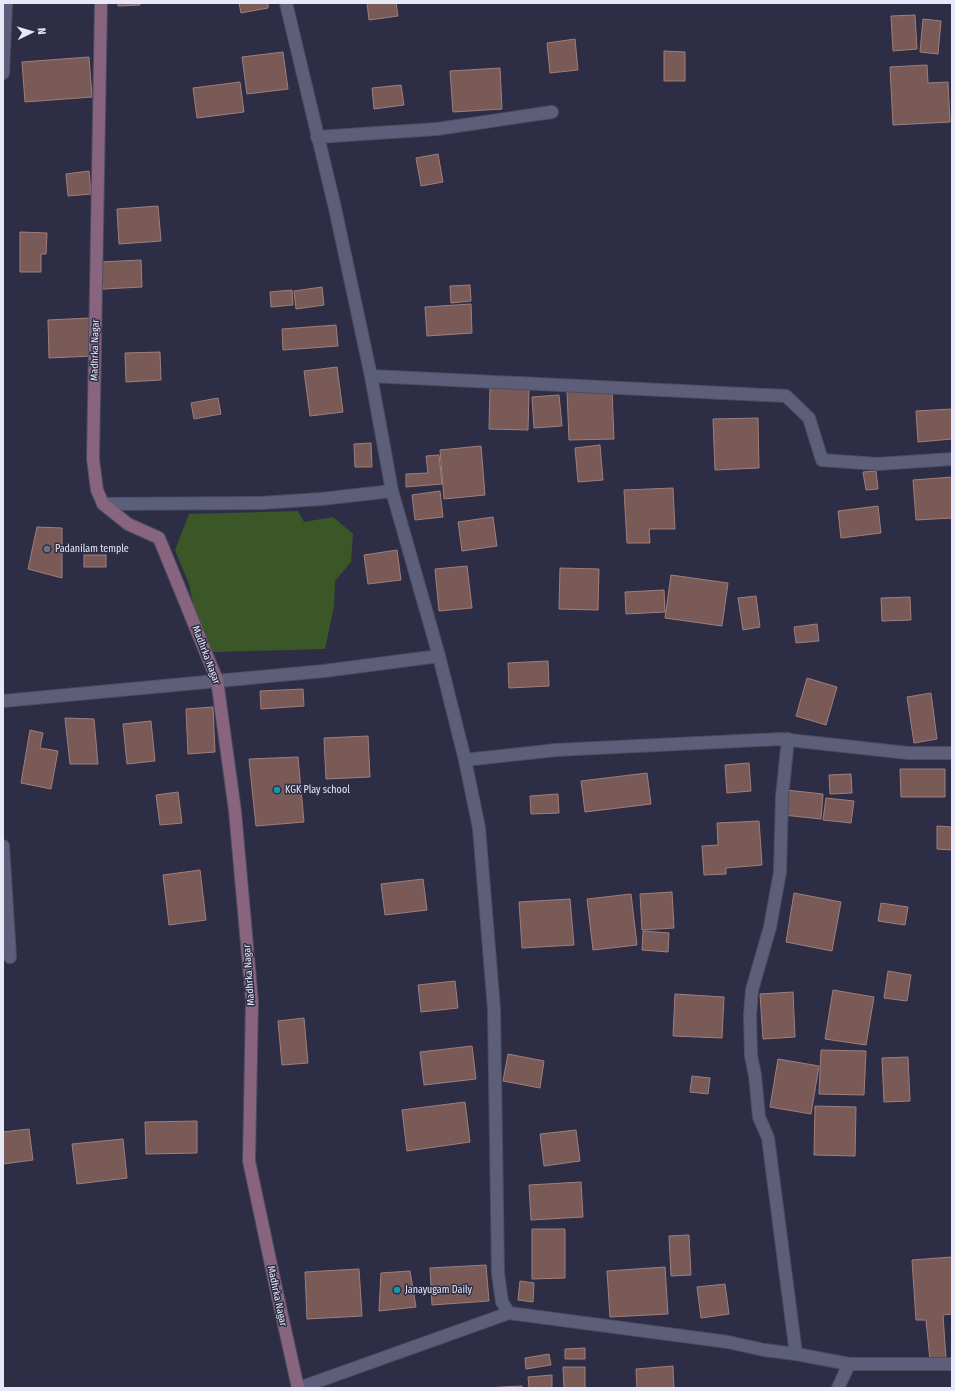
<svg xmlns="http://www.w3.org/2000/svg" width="955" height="1391" viewBox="0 0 955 1391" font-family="'Fira Sans Condensed',sans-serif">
	<rect width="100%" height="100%" fill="#2d2e45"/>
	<path fill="#3b5728" d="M298 511 304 522 333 517 353 534 351 562 335 581 334 606 325 649 214 652 201 643 189 584 175 550 189 514Z"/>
	<g fill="#7a5a57" stroke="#a07e7b">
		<path d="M118 3H140V5L118 6Z"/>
		<path d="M239 3H268V8L241 13Z"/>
		<path d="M367 3H396L398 16 369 20Z"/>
		<path d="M915 15 917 49 893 51 891 16Z"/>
		<path d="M923 19 941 21 938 54 920 52Z"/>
		<path d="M575 39 578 70 550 73 547 43Z"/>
		<path d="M664 51 685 52V81H664Z"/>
		<path d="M283 52 288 89 247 94 242 57Z"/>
		<path d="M89 57 92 97 25 102 22 62Z"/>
		<path d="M927 65 928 83 948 82 950 122 893 125 890 67Z"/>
		<path d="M500 68 502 109 453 112 450 71Z"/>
		<path d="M240 82 244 112 197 118 193 88Z"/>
		<path d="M401 85 404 105 374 109 372 88Z"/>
		<path d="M438 154 443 182 421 186 416 158Z"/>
		<path d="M89 171 91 194 68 196 66 174Z"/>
		<path d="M158 206 161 241 119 244 117 209Z"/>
		<path d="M20 232 47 233 46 254H41V272H20Z"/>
		<path d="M141 260 142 287 103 289 101 262Z"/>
		<path d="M470 285 471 301 451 303 450 286Z"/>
		<path d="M322 287 324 305 296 309 294 291Z"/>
		<path d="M292 290 293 305 271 307 270 292Z"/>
		<path d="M471 304 472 333 427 336 425 307Z"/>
		<path d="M90 318 92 356 49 358 48 320Z"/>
		<path d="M336 325 338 346 283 350 282 329Z"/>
		<path d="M160 352 161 380 126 382 125 353Z"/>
		<path d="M337 367 343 412 310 416 304 371Z"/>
		<path d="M490 388 529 389 528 430 489 429Z"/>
		<path d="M612 390 614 439 569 440 567 391Z"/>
		<path d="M559 395 562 426 534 428 532 397Z"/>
		<path d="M218 398 221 414 194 419 191 403Z"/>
		<path d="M952 409V439L918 442 916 411Z"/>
		<path d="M758 418 759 468 715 470 713 419Z"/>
		<path d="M371 443 372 467H355L354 444Z"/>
		<path d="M600 445 603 480 578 482 575 448Z"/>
		<path d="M481 446 485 495 444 499 440 450Z"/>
		<path d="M439 455 442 484 406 487V474L428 473 426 456Z"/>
		<path d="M876 471 878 489 866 490 863 472Z"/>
		<path d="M952 477V518L916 520 913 480Z"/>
		<path d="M673 488 675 529H649L650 543H627L624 490Z"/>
		<path d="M440 491 443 517 415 520 412 495Z"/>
		<path d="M878 506 881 533 841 538 838 511Z"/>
		<path d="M493 517 497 546 462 551 458 522Z"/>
		<path d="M37 527 62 528V578L28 569Z"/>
		<path d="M397 550 401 580 368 584 364 555Z"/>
		<rect x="84" y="555" width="22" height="12"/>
		<path d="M467 566 472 608 439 611 435 569Z"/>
		<path d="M560 568 599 569 598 610 559 609Z"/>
		<path d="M671 575 728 583 722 626 665 618Z"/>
		<path d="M664 590 665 612 626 614 625 592Z"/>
		<path d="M756 596 760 627 743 630 738 598Z"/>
		<path d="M910 597 911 620 882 621 881 598Z"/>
		<path d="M817 624 819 641 796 643 794 627Z"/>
		<path d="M548 661 549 686 509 688 508 663Z"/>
		<path d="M807 678 837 687 826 725 796 716Z"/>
		<path d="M303 689 304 706 261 709 260 691Z"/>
		<path d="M931 693 937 739 914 743 907 697Z"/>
		<path d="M213 707 215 752 188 754 186 709Z"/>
		<path d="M65 718 94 719 98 764H70Z"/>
		<path d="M151 721 155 761 127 764 123 724Z"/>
		<path d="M30 730 43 733 40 748 58 751 51 789 21 783Z"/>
		<path d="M368 736 370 777 326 779 324 738Z"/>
		<path d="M298 757 304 822 256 826 249 759Z"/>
		<path d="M749 763 751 791 727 793 725 765Z"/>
		<path d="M900 769H945V797H901Z"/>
		<path d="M647 773 651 804 585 812 581 781Z"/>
		<path d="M851 774 852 793 830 794 829 775Z"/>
		<path d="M786 790 823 794 821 819 783 815Z"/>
		<path d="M178 792 182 823 160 825 156 795Z"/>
		<path d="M558 794 559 813 531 814 530 796Z"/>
		<path d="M826 798 854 801 851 823 823 820Z"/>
		<path d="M759 821 762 865 726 868V874L704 875 702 846 718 845 717 823Z"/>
		<path d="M937 826 952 827V850L937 849Z"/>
		<path d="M200 870 206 920 169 925 163 875Z"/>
		<path d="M423 879 427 910 385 915 381 884Z"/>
		<path d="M672 892 674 928 642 930 640 894Z"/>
		<path d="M794 893 841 902 832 951 786 942Z"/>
		<path d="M631 894 637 945 593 950 587 899Z"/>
		<path d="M570 899 574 945 522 948 519 902Z"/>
		<path d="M881 903 908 907 905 925 878 921Z"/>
		<path d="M643 931 669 933 668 952 642 950Z"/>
		<path d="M888 971 911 975 907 1001 884 998Z"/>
		<path d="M455 981 458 1008 421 1012 418 985Z"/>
		<path d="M833 990 874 997 866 1045 825 1039Z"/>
		<path d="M793 992 795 1037 763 1039 760 994Z"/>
		<path d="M675 994 724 997 722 1038 673 1036Z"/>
		<path d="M304 1018 308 1063 282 1065 278 1021Z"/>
		<path d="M472 1046 476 1079 424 1085 420 1052Z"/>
		<path d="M821 1050 866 1051 864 1095 819 1094Z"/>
		<path d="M508 1054 544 1061 540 1088 503 1081Z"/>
		<path d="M908 1057 910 1101 884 1102 882 1058Z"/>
		<path d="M778 1059 819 1066 811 1114 770 1107Z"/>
		<path d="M692 1076 710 1078 708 1094 690 1092Z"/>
		<path d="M465 1102 470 1142 407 1151 402 1110Z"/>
		<path d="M815 1106 856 1107 855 1156 814 1155Z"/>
		<path d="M197 1121V1153L146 1154 145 1122Z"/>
		<path d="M29 1129 33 1160 3 1164V1132Z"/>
		<path d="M576 1130 580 1161 544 1166 540 1134Z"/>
		<path d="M123 1139 127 1178 77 1184 72 1144Z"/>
		<path d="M581 1182 583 1217 531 1220 529 1185Z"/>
		<path d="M532 1229H565V1278L532 1279Z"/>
		<path d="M689 1235 691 1275 671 1276 669 1236Z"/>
		<path d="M952 1257V1314L943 1315 946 1359 930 1360 926 1320H916L912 1260Z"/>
		<path d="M486 1265 489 1301 432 1305 430 1268Z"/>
		<path d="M665 1267 668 1314 610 1317 607 1271Z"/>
		<path d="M359 1269 362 1316 307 1319 305 1272Z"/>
		<path d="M410 1271 416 1307 379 1311 381 1273Z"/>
		<path d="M520 1281 534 1283 533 1302 518 1300Z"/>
		<path d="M725 1284 729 1314 701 1318 697 1287Z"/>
		<path d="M585 1348V1359H565V1349Z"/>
		<path d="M549 1354 551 1365 526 1369 525 1358Z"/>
		<path d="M673 1366 674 1388H637L636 1369Z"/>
		<path d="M563 1367H585V1388H564Z"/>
		<path d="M552 1375V1388H529L528 1377Z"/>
		<path d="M522 1386V1388H483Z"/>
	</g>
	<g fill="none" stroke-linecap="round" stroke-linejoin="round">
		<defs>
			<g id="street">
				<path d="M286 3 335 208 371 376 392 491 439 656 465 760 479 828 494 1009 498 1273 502 1302 509 1313 728 1342 764 1350 796 1354 849 1364H952"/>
				<path d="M3 73 6 3"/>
				<path d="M317 137 437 129 552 112"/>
				<path d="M371 376 786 396 809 418 822 460 877 464 952 459"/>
				<path d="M103 504 261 503 321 499 392 491"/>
				<path d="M3 701 324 671 439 656"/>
				<path d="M788 739 782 797 780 872 770 927 752 990 750 1015 751 1056 755 1075 759 1117 768 1138 796 1354"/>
				<path d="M465 760 556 750 780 739 908 753H952"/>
				<path d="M3 846 10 957"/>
				<path d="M299 1388 509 1313"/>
				<path d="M838 1388 849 1364"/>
			</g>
			<path id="secondary" d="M101 3 93 459 97 490 103 504 128 524 159 538 217 680 235 811 252 1001 249 1161 277 1293 298 1388"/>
		</defs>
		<use href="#street" stroke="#4c4d60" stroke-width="14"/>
		<use href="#secondary" stroke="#4c4d60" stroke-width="14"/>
		<use href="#street" stroke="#5d5e79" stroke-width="12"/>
		<use href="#secondary" stroke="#89647e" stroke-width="12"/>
	</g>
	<circle fill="#6b7280" stroke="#2d2e45" stroke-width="1.5" cx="47" cy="549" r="4"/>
	<g fill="#0f9aa8" stroke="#2d2e45" stroke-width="1.5">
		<circle cx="277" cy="790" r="4"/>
		<circle cx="397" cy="1290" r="4"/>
	</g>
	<g text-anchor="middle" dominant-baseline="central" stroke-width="3" stroke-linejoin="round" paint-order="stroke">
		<g font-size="10" fill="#e7e8f8" stroke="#2d2e45">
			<text transform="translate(95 350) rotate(-89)">Madhrka Nagar</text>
			<text transform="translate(206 655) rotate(69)">Madhrka Nagar</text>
			<text transform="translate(249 975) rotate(-94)">Madhrka Nagar</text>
			<text transform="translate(277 1296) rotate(78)">Madhrka Nagar</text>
		</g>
		<g font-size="10" fill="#e7e8f8" stroke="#2d2e45" text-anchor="start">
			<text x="55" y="549">Padanilam temple</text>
			<text x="285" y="790">KGK Play school</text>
			<text x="405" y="1290">Janayugam Daily</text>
		</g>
	</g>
	<rect width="955" height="1391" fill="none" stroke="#e7e8f8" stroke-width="8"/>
	<g transform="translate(32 32) rotate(85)" stroke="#2d2e45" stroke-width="3" paint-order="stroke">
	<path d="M0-3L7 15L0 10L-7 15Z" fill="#e7e8f8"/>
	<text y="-6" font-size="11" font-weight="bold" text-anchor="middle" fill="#e7e8f8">N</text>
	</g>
</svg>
